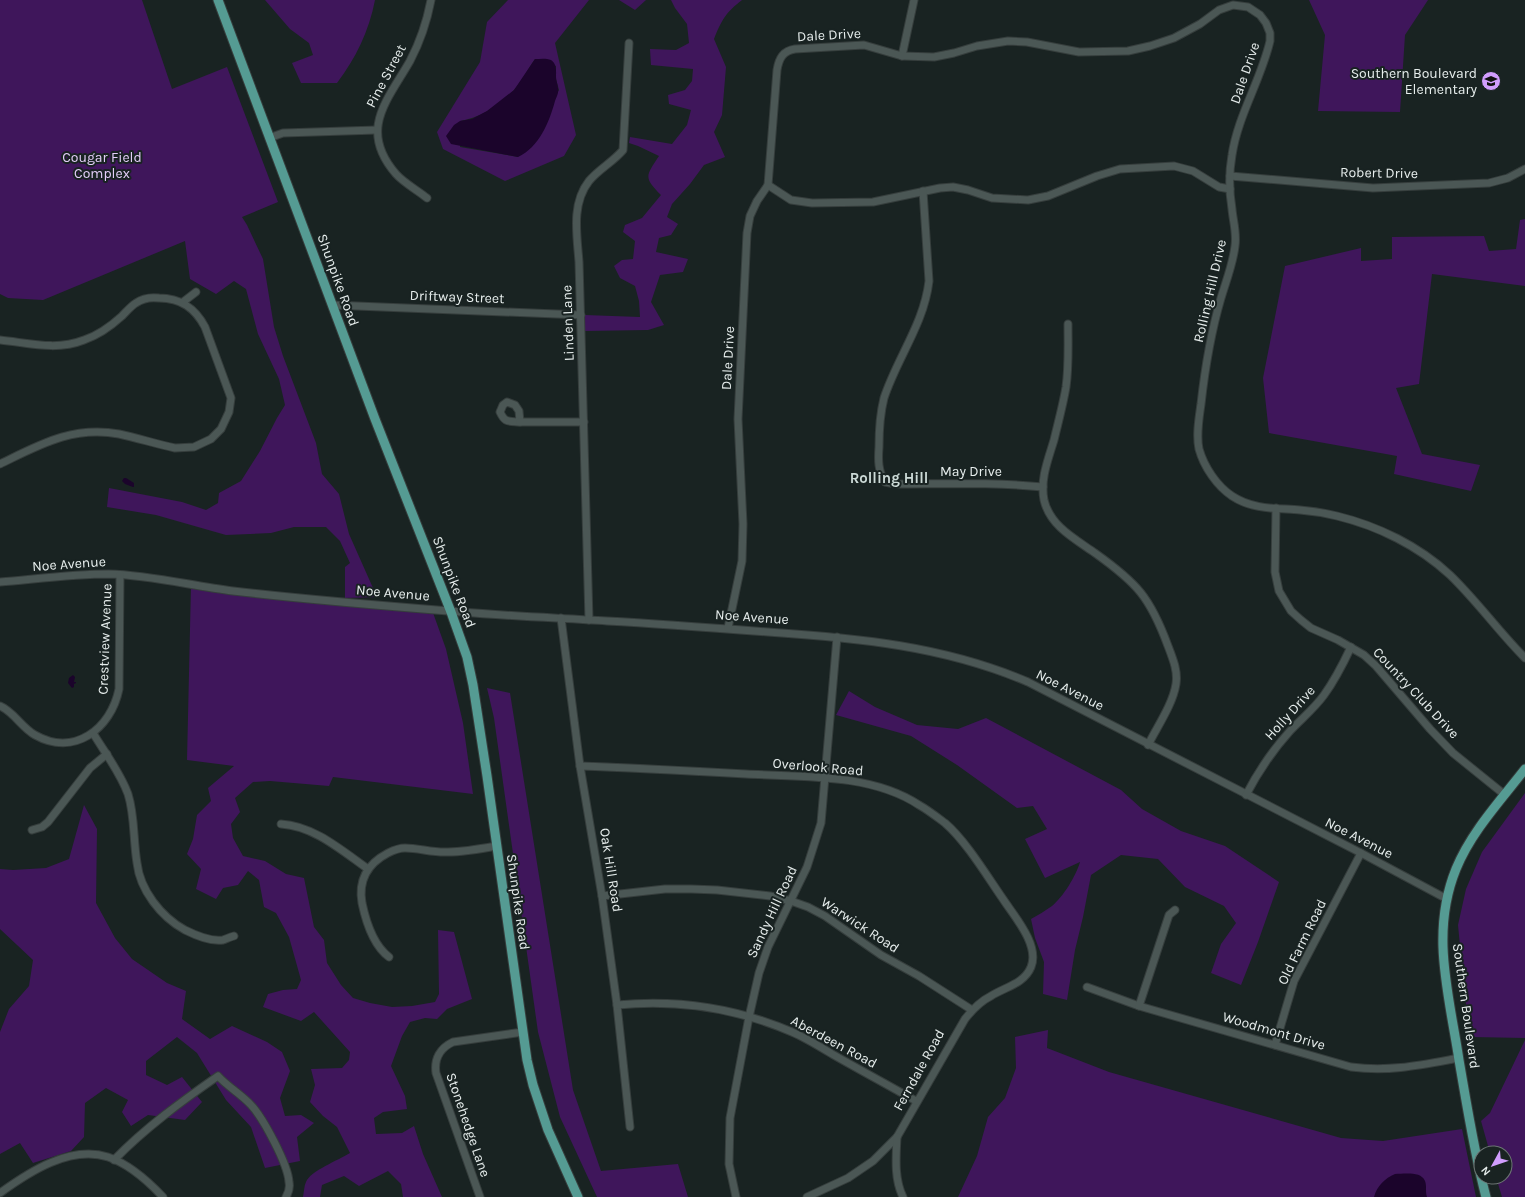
<svg xmlns="http://www.w3.org/2000/svg" width="1525" height="1197" viewBox="0 0 1525 1197" font-family="Karla,sans-serif">
	<rect width="100%" height="100%" fill="#192322"/>
	<g fill="#3f165b" fill-rule="evenodd">
		<path d="M0 0H142L172 89 227 67 278 202 242 217 247 225 263 259 274 327 283 356 316 443 322 474 339 494 349 534 377 597 345 598V567L350 563 340 541 326 527H294L271 533 226 535 156 515 107 507 109 488 182 502 206 510 218 503 219 493 241 481 260 451 277 418 285 405 279 379 258 334 246 289 234 281 216 294 190 279 185 241 43 300 8 298 0 294Z"/>
		<path d="M265 0H375C369 31 356 58 337 83H301L292 63 313 55 309 43 290 29Z"/>
		<path d="M508 0H589L555 43 576 135 564 156 505 181 443 149 437 132 480 62 487 22ZM535 59 556 66V79L559 90 518 157 460 147V121C480 118 500 105 514 90 522 81 528 69 535 59Z"/>
		<path d="M619 0H646L635 10Z"/>
		<path d="M671 0H742C726 12 721 21 714 39L726 67 722 115 714 132 725 157 704 165 690 184 672 204 667 217 678 224 671 235 659 238 656 252 688 259 683 272 660 275 651 302 664 325 648 330 584 331 585 315 640 317 639 301 635 286 620 278 614 266 622 260 633 259 635 241 623 232 625 225 642 218 661 195C643 177 646 176 659 156L638 146 629 143 630 137 672 144 687 125 691 110 669 104 668 95 685 90 692 81 693 69 651 65 650 49 676 50 689 43 687 24 675 8Z"/>
		<path d="M1309 0H1428L1405 35 1400 112 1318 111 1325 35Z"/>
		<path d="M1525 219V286L1432 274 1419 384 1396 388 1422 454 1480 465 1471 491 1394 474 1397 456 1269 433 1263 378 1285 266 1361 248V261L1392 259V237L1484 236 1489 251 1516 249 1520 220Z"/>
		<path d="M191 585 432 610 446 649 463 723 473 794 333 777 329 786 270 781 253 782 235 798 240 812 231 824 233 838 243 856 265 861 286 874 304 878 314 927 324 940 327 963 341 985 353 998 370 1003 392 1007 412 1006 435 1002 439 994 438 930 454 932 472 999 447 1009 437 1019 425 1018 410 1022 402 1036 391 1066 405 1096 407 1109 383 1112 374 1118 376 1134 402 1133 414 1126 423 1154 442 1197H403L401 1184 388 1171 359 1186 344 1176 322 1185 320 1197H303C304 1192 304 1186 306 1182 310 1171 339 1160 350 1153L337 1127 323 1116 310 1102 315 1085 311 1069 342 1068 349 1060 350 1052 314 1012 301 1021 263 1007 268 994 283 990 297 989 301 980 289 937 276 913 264 907 259 880 248 871 238 885 223 888 216 899 196 889 201 869 187 854 193 839 197 815 211 801 208 788 234 766 187 760Z"/>
		<path d="M487 688 510 693 573 1090 601 1171 678 1164 688 1197H597L560 1117 538 1032 494 718Z"/>
		<path d="M849 691 875 707 917 725 958 729 986 718 1121 790 1142 809 1181 831 1225 846 1279 882 1258 942 1241 985 1211 973 1221 944 1236 923 1224 906 1185 887 1158 859 1121 855 1091 875 1083 917 1075 950 1067 1000 1043 994 1044 962 1035 938 1031 919C1038 915 1045 911 1052 906 1063 897 1076 876 1080 862L1045 878 1025 839 1047 829 1033 806 1017 808 957 765 911 736 836 715Z"/>
		<path d="M1525 793V1038L1472 1037 1465 998 1458 925 1466 889 1482 852Z"/>
		<path d="M84 805 97 829 96 903 115 938 132 959 167 983 186 991 182 1019 210 1039 232 1026 267 1042 282 1052 290 1071 280 1098 285 1116 301 1115 314 1123 297 1137 300 1161 265 1168 251 1127 226 1100 197 1053 177 1037 146 1061V1075L167 1085 182 1077 202 1102 185 1120 148 1115 131 1126 122 1112 128 1100 106 1088 85 1103 84 1137 71 1151 33 1163 20 1143 0 1154V1032L9 1009 29 986 33 960 0 929V869L13 870 46 868 69 859Z"/>
		<path d="M1048 1030 1047 1048 1109 1072 1341 1138 1383 1141 1462 1129 1476 1197H958L977 1156 988 1117 1005 1098 1016 1068 1015 1037Z"/>
		<path d="M1525 1040V1197H1502L1496 1177H1505V1153H1490L1481 1121 1490 1113Z"/>
	</g>
	<g fill="#1b042b">
		<path d="M535 59C540 59 546 58 551 60 557 64 556 71 556 77 556 81 558 85 558 89 559 93 556 98 555 101 549 123 539 147 518 157L451 144 446 136 454 125 460 121 472 119 487 111 514 90Z"/>
		<path d="M124 478H126L134 483V487H133L125 484 122 481Z"/>
		<path d="M73 675 75 677 74 682H76V683L74 684V687L72 688 68 683 69 678Z"/>
		<path d="M1395 1174C1404 1174 1421 1171 1425 1181 1427 1186 1425 1192 1427 1197H1374C1377 1186 1385 1178 1395 1174Z"/>
	</g>
	<g fill="none" stroke-linecap="round" stroke-linejoin="round">
		<defs>
			<g id="minor">
				<path d="M902 56 914 0"/>
				<path d="M269 138 283 133 377 130"/>
				<path d="M1230 176 1373 188 1489 183 1508 178 1525 169"/>
				<path d="M768 185 791 200 812 203 873 202 940 188 953 187 968 190 992 198 1028 200 1048 196 1097 176 1120 169 1174 166 1193 171 1219 187 1230 189"/>
				<path d="M923 191 929 281C924 324 897 358 884 398 880 414 879 431 879 447 878 460 878 471 885 482L895 484C944 484 994 482 1043 487"/>
				<path d="M427 198C417 190 404 183 396 174 358 130 387 101 410 61 420 42 427 21 431 0"/>
				<path d="M183 302 196 292"/>
				<path d="M332 305 581 315"/>
				<path d="M1068 324C1068 345 1069 366 1066 387 1063 405 1058 423 1054 440 1048 460 1040 479 1044 500 1050 526 1075 539 1095 553 1137 583 1150 597 1168 646 1173 659 1178 671 1176 684 1173 704 1157 727 1148 745"/>
				<path d="M0 340C29 343 56 351 84 340 99 335 111 326 122 316 127 311 131 306 136 303 143 298 151 297 159 298 181 298 195 308 205 327L231 398 229 412 221 429 211 439 194 447 175 448C156 444 138 438 119 434 72 426 41 444 0 464"/>
				<path d="M507 402 515 405 519 411 520 422C508 421 505 423 500 412L503 405Z"/>
				<path d="M520 422H584"/>
				<path d="M1276 508 1275 572 1279 591 1291 611 1301 620 1311 628 1338 640 1364 655 1376 666 1430 729 1453 753 1505 795"/>
				<path d="M0 582C36 579 73 574 109 574 151 575 192 586 233 591 309 600 385 606 461 612 510 616 559 618 607 621 661 624 715 628 768 632 858 638 944 646 1028 682L1361 853 1447 899"/>
				<path d="M561 618 580 766 602 896 617 1005 630 1127"/>
				<path d="M589 620 579 262C577 235 571 204 589 181 599 169 613 162 623 150L629 43"/>
				<path d="M728 628 742 561 743 524 738 419 747 233 750 216 757 201 768 185 777 70C779 58 783 51 795 49L864 45 902 56 934 57 954 53 977 46 1008 41 1027 42 1079 52 1128 51 1150 46 1174 38 1200 24 1219 10 1233 5 1248 7 1260 15 1266 23 1270 33V41C1261 80 1238 115 1232 155 1229 172 1229 191 1232 209 1233 221 1237 233 1235 246 1233 264 1226 281 1221 298 1211 332 1205 368 1201 404 1199 418 1196 435 1199 449 1204 467 1217 486 1232 496 1253 510 1277 508 1300 510 1312 511 1325 513 1337 516 1378 526 1419 546 1450 575 1477 601 1499 632 1525 658"/>
				<path d="M0 706C14 712 21 727 35 735 74 757 111 729 119 689L120 575"/>
				<path d="M93 733C105 753 120 772 128 794 135 816 133 839 137 863 140 890 161 917 185 930 195 935 211 942 223 940 226 939 230 937 234 936"/>
				<path d="M580 766C636 768 691 771 746 774 801 777 871 773 919 805 928 810 937 817 945 823 966 841 987 876 1003 899 1014 916 1040 945 1031 967 1024 984 1005 987 991 996 981 1001 972 1010 965 1019L897 1137 873 1161 848 1178 807 1197"/>
				<path d="M1246 795C1259 770 1271 752 1290 731 1301 719 1314 709 1324 695 1335 680 1343 664 1351 647"/>
				<path d="M281 824C314 826 341 850 368 869"/>
				<path d="M32 830 42 827 48 822 90 768 107 754"/>
				<path d="M602 896 665 889H691L717 890 770 896 791 901 808 907 825 916 881 955 919 976 972 1010"/>
				<path d="M389 957C373 945 366 922 362 903 358 880 367 864 388 853 394 850 399 848 405 848 419 848 433 853 448 852 464 852 480 849 496 846"/>
				<path d="M1087 987 1139 1006 1351 1067C1390 1072 1421 1065 1459 1058"/>
				<path d="M617 1005C678 999 736 1008 792 1032 806 1038 819 1046 832 1054 860 1070 888 1085 916 1101"/>
				<path d="M1139 1006 1169 915 1175 910"/>
				<path d="M1275 1045 1294 981 1361 853"/>
				<path d="M897 1137C896 1157 894 1179 903 1197"/>
				<path d="M114 1160C145 1128 182 1101 218 1076 228 1087 241 1094 251 1105 263 1118 288 1164 289 1182 290 1187 289 1192 286 1197"/>
				<path d="M0 1193C29 1172 70 1145 108 1157 129 1164 148 1181 163 1197"/>
				<path d="M480 1197 436 1073C434 1059 440 1048 453 1042L523 1032"/>
				<path d="M736 1197 729 1164 730 1118 749 1017 759 973 768 947 807 867 821 823 837 637"/>
			</g>
			<g id="major">
				<path d="M218 0 375 419 451 612 467 657 473 685 487 776 527 1060 533 1085 548 1130 578 1197"/>
				<path d="M1486 1197C1474 1152 1467 1106 1459 1060 1449 994 1430 933 1456 869 1471 832 1501 800 1525 769"/>
			</g>
		</defs>
		<use href="#minor" stroke="#363e3d" stroke-width="9"/>
		<use href="#major" stroke="#363e3d" stroke-width="11"/>
		<use href="#minor" stroke="#4b5755" stroke-width="7"/>
		<use href="#major" stroke="#559b93" stroke-width="9"/>
	</g>
	<defs>
		<symbol id="school-disc" viewBox="-11 -11 22 22"><circle r="9.5" fill="#d19dfe" stroke="#192322"/><path d="M0-5L7-2L0 1L-7-2ZM-4 1L0 2.5L4 1V4Q0 6-4 4Z" fill="#111"/></symbol>
	</defs>
	<g fill-rule="evenodd">
		<use href="#school-disc" x="1480" y="70" width="22" height="22"/>
	</g>
	<g text-anchor="middle" dominant-baseline="central" stroke-width="4" stroke-linejoin="round" paint-order="stroke">
		<g font-size="14" fill="#e7eeed" stroke="#192322">
			<text transform="translate(829 35) rotate(-3)">Dale Drive</text>
			<text transform="translate(1245 73) rotate(-71)">Dale Drive</text>
			<text transform="translate(386 76) rotate(-62)">Pine Street</text>
			<text transform="translate(1379 173) rotate(1)">Robert Drive</text>
			<text transform="translate(338 280) rotate(70)">Shunpike Road</text>
			<text transform="translate(1210 291) rotate(-77)">Rolling Hill Drive</text>
			<text transform="translate(457 297) rotate(2)">Driftway Street</text>
			<text transform="translate(568 323) rotate(-92)">Linden Lane</text>
			<text transform="translate(728 358) rotate(-87)">Dale Drive</text>
			<text x="971" y="471">May Drive</text>
			<text transform="translate(69 564) rotate(-4)">Noe Avenue</text>
			<text transform="translate(454 582) rotate(69)">Shunpike Road</text>
			<text transform="translate(393 593) rotate(5)">Noe Avenue</text>
			<text transform="translate(752 617) rotate(4)">Noe Avenue</text>
			<text transform="translate(105 639) rotate(-88)">Crestview Avenue</text>
			<text transform="translate(1070 690) rotate(27)">Noe Avenue</text>
			<text transform="translate(1416 693) rotate(47)">Country Club Drive</text>
			<text transform="translate(1290 713) rotate(-48)">Holly Drive</text>
			<text transform="translate(818 767) rotate(5)">Overlook Road</text>
			<text transform="translate(1359 838) rotate(27)">Noe Avenue</text>
			<text transform="translate(611 870) rotate(81)">Oak Hill Road</text>
			<text transform="translate(518 902) rotate(82)">Shunpike Road</text>
			<text transform="translate(772 912) rotate(-65)">Sandy Hill Road</text>
			<text transform="translate(860 925) rotate(33)">Warwick Road</text>
			<text transform="translate(1302 942) rotate(-64)">Old Farm Road</text>
			<text transform="translate(1466 1006) rotate(82)">Southern Boulevard</text>
			<text transform="translate(1274 1031) rotate(16)">Woodmont Drive</text>
			<text transform="translate(834 1042) rotate(28)">Aberdeen Road</text>
			<text transform="translate(919 1070) rotate(-61)">Ferndale Road</text>
			<text transform="translate(468 1125) rotate(71)">Stonehedge Lane</text>
		</g>
		<g font-size="14" fill="#e7eeed" stroke="#192322" text-anchor="end">
			<text x="1477" y="73">Southern Boulevard<tspan x="1477" dy="16">Elementary</tspan></text>
		</g>
		<g font-size="14" fill="#e4cef9" stroke="#192322">
			<text x="102" y="157">Cougar Field<tspan x="102" dy="16">Complex</tspan></text>
		</g>
		<g font-size="15" font-weight="bold" fill="#ccdad7" stroke="#192322">
			<text x="889" y="478">Rolling Hill</text>
		</g>
	</g>
	<g transform="translate(1493 1165) rotate(230)"><circle r="19" fill="#192322" stroke="#6b7473"/>
	<path d="M0-3L7 15L0 10L-7 15Z" fill="#d19dfe"/>
	<text y="-6" font-size="11" font-weight="bold" text-anchor="middle" fill="#e7eeed">N</text>
	</g>
</svg>
